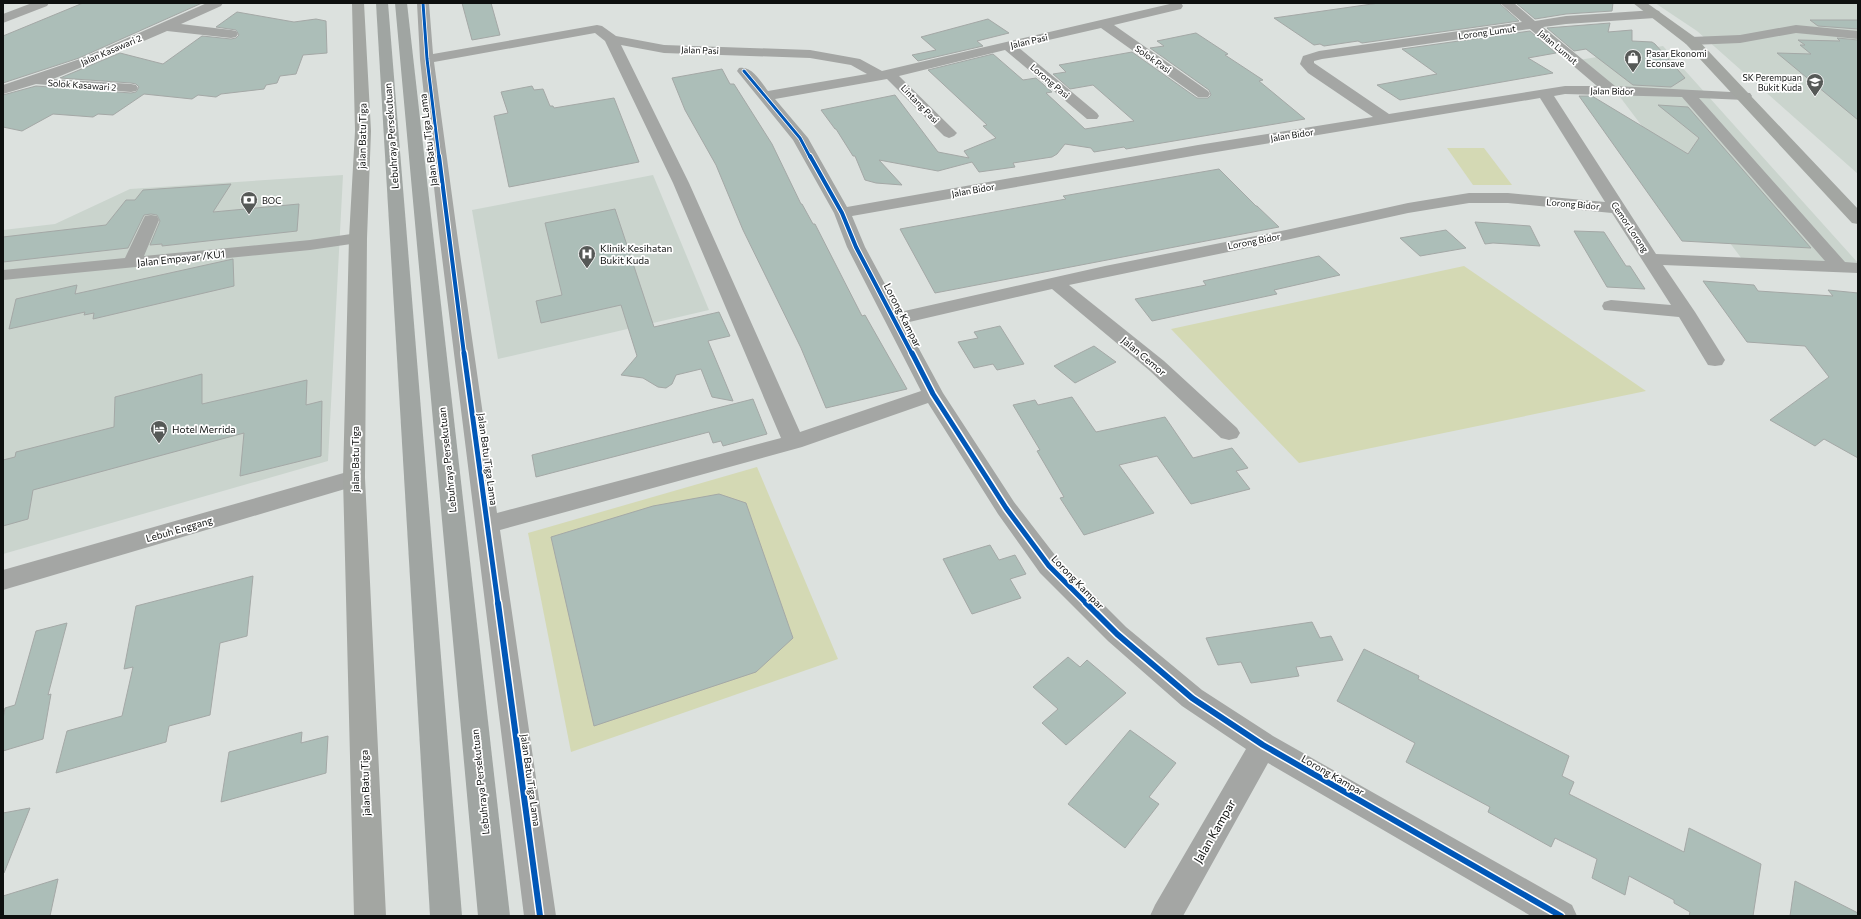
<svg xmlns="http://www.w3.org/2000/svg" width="1861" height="919" viewBox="0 0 1861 919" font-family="Commissioner,sans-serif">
	<rect width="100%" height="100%" fill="#dce1de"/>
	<g fill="#cad4cd">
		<path d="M1655 3H1858V174L1697 31Z"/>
		<path d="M1663 46 1858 263 1742 259 1611 85 1579 60Z"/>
		<path d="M343 175 328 461 3 554V230L55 224 130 189Z"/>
		<path d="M653 175 709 310 498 359 472 210Z"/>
	</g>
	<g fill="#d4d9b4">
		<path d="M1447 148H1484L1512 185H1473Z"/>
		<path d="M1464 266 1646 391 1299 463 1171 329Z"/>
		<path d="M757 467 838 659 571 752 528 533Z"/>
	</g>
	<g fill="#acbeb8" stroke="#a4a8a6">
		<path d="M83 3H202L79 58 3 83V36Z"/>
		<path d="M462 3H491L500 35 472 40Z"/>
		<path d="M1379 3H1499L1519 21 1362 43 1358 41 1324 46 1320 44 1314 45 1274 18Z"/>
		<path d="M1516 3H1613L1612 11 1566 14 1535 19Z"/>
		<path d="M237 12 294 22 316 19 326 21 327 53 303 55 296 74 280 76 277 83 266 85 264 89 221 94 216 97 198 95 192 99 144 94 113 115 98 114 93 117 53 114 22 131 3 127V95L36 86 131 93 136 92 139 87 136 84 131 83 60 78 120 53 163 64 202 36 231 39 236 38 239 35 236 30 216 27Z"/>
		<path d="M988 19 1009 33 977 41 983 46 918 61 912 55 936 50 921 37Z"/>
		<path d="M1810 20H1858V29L1818 26Z"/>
		<path d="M1610 23 1608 32 1632 30V41L1652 42 1655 44 1685 78 1671 87 1633 85 1586 49 1574 51 1547 28Z"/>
		<path d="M1530 31 1556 53 1528 58 1553 73 1400 100 1377 85 1437 74 1402 49Z"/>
		<path d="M1196 33 1228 54 1225 55 1263 80 1259 81 1305 119 1126 149 1124 147 1094 152 1091 148 1065 144 1057 154 1052 157 1013 163 1015 167 979 172 972 162 938 171 879 160 902 185 876 183 865 180 855 156H853L836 129H835L821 110 895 95 938 152 969 158 964 151 996 138 983 126 987 125 928 70 993 54 1023 80 1036 78 1052 92 1046 93 1085 129 1134 121 1093 85 1070 89 1053 74 1066 72 1059 65 1132 52 1197 98H1208L1211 95 1209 90 1150 48 1164 46 1157 41Z"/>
		<path d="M1837 38 1858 40V120L1777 53 1811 54 1800 45H1805L1798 40 1840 41Z"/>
		<path d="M722 69 730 84H734L772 144 801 204H802L813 224H815L862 316 865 315 907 389 826 408 801 348 743 230 716 165 685 110 672 78Z"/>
		<path d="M532 86 534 90 543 89 550 106H553L554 108 614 98 639 162 509 187 494 116 508 113 501 92Z"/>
		<path d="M1579 96H1592L1688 154 1699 138 1658 105 1688 107 1811 248 1682 241Z"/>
		<path d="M1219 169 1256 206H1257L1279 227 935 293 900 229 1066 199 1063 196Z"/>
		<path d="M231 184 213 212 299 204 297 231 162 246V244L150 245 160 221 157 215 151 214 144 215 128 248 3 262V237L106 225 126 200H135L143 190Z"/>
		<path d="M615 209 654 327 719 312 730 336 708 341 733 401 712 397 701 369 676 375 672 384 666 388 658 387 643 378 621 375 637 356 621 305 541 323 536 301 562 295 545 223Z"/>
		<path d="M1475 222 1530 226 1540 246 1493 243 1485 244Z"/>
		<path d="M1446 230 1466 248 1420 256 1400 238Z"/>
		<path d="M1574 231 1604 232 1626 266H1630L1645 289 1607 287Z"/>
		<path d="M1319 256 1340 275 1274 290 1277 294 1152 321 1135 299 1206 285 1203 281Z"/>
		<path d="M233 259 234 286 93 319 94 313 84 315 85 312 9 329 16 299 77 285 75 294Z"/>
		<path d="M1703 281 1754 285 1758 291 1833 296 1828 290 1858 293V458L1824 439 1815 446 1770 420 1829 377 1805 346 1747 342Z"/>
		<path d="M1000 326 1024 364 997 370 993 364 974 368 958 342 978 338 974 332Z"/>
		<path d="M1094 346 1116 362 1075 383 1054 366Z"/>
		<path d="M202 374V404L307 380 306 405 322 401 321 456 240 476 244 433 33 490 28 519 3 526V460L15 457 16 452 114 427 115 397Z"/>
		<path d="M1072 397 1096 432 1165 417 1193 458 1232 448 1248 468 1236 471 1250 489 1191 504 1157 456 1119 465 1154 513 1084 535 1060 498 1064 497 1037 451 1040 450 1013 405 1035 400 1038 405Z"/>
		<path d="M753 399 767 434 723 446 721 441 713 443 709 432 536 477 532 455Z"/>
		<path d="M719 494 746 503 793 638 756 672 594 726 551 537 653 506Z"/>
		<path d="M990 545 999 560 1015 555 1026 574 1010 579 1021 598 972 614 943 559Z"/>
		<path d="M253 576 247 636 220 643 210 715 169 726 166 742 56 773 67 731 122 716 133 667 124 669 136 606Z"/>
		<path d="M1312 622 1320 638 1331 636 1343 660 1296 667 1299 676 1251 683 1241 662 1218 665 1206 638Z"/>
		<path d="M67 623 48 695 51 694 43 739 3 751V719L5 708 15 705 36 631Z"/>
		<path d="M1364 649 1419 676 1418 679 1569 756 1562 776 1574 782 1569 794 1684 852 1689 828 1761 864 1753 916H1689L1690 912 1674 903V900L1629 876 1625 895 1592 878 1597 859 1555 838 1551 847 1488 812 1490 807 1406 762 1415 743 1337 701Z"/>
		<path d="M1068 657 1080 667 1087 660 1126 693 1066 745 1042 723 1058 709 1033 687Z"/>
		<path d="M1130 730 1176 763 1149 797 1159 804 1125 848 1068 804Z"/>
		<path d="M302 732 301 743 328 736 326 773 221 802 229 752Z"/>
		<path d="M30 808 4 873 3 872V813Z"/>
		<path d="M58 879 50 916H3V896Z"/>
		<path d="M1795 881 1858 913V916H1790Z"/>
	</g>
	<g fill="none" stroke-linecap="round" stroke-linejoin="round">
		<g fill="#a4a6a4" fill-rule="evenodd">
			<path d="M32 3H49L47 6 3 23V14Z"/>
			<path d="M207 3H223L221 6 181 24 231 30 236 31 238 34 236 37 231 38 167 31 116 53 53 79 131 84 136 85 138 88 136 91 131 92 36 84 3 94V85L80 59Z"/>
			<path d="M417 3H429L433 54 597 25 602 26 616 36 664 45 810 50 860 59 882 71 1174 3H1181L1183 6 1181 9 1114 25 1208 91 1210 94 1208 97H1198L1101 28 1018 47 1097 113 1099 116 1097 119H1087L1005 50 899 76 954 130 957 133 954 136 949 138 944 136 887 79 775 99 808 138 847 207 1198 145 1373 117 1308 73 1300 64 1303 56 1319 51 1522 22 1500 3H1514L1535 21 1566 16 1655 10 1659 11 1661 14 1659 17 1655 18 1566 24 1543 27 1615 86 1750 93 1752 96 1750 99 1745 100 1699 98 1845 262 1858 263V273L1663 265 1695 312 1725 360 1722 365 1715 366 1708 365 1679 317 1604 310 1602 306 1604 302 1611 300 1671 305 1612 213 1508 203H1469L1408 213 1286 240 1069 285 1164 361 1237 428 1240 433 1237 438 1229 440 1221 438 1150 371 1052 289 905 323 943 393 1014 502 1058 559 1126 627 1202 690 1273 736 1572 905 1577 916H1531L1268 763 1183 916H1150L1155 905 1246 749 1182 706 1108 641 1040 573 998 514 928 403 802 447 500 530 556 916H524L439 233 420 59ZM1530 29 1597 86H1565L1389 114 1314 63V61L1322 59ZM595 33 605 41 673 183 781 438 497 513 457 233 434 62ZM621 45 664 53 810 58 851 65 867 74 768 91C761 82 752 65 739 68L737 71 793 140 834 213 847 247 921 391 800 432 689 183ZM1565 94 1682 97 1825 261 1656 254 1554 96ZM1540 98 1605 202 1508 193H1469L1408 203 1286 230 1105 266 900 312 865 247 852 216 1198 155Z"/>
			<path d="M1796 25 1858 31V39L1796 33 1740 43 1691 45 1686 44 1684 41 1686 38 1691 37 1740 35Z"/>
			<path d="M151 215 157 216 159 220 144 256 310 240 358 233 364 234 367 238 364 242 358 243 310 250 3 280V270L125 258 143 220 145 216Z"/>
			<path d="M354 470 362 472 365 478 362 484 3 590V570Z"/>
		</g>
		<g fill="#a3a6a2" fill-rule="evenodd">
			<path d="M352 3H364L371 131 367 238 365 478 386 916H354L343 478 349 238 355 131Z"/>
			<path d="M1633 3H1647L1696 38 1858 209V224L1852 223 1686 44Z"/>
		</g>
		<g fill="#a0a5a2" fill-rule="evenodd">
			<path d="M376 3H388L462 916H430Z"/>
			<path d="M395 3H407L510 916H478Z"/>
		</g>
		<defs>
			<g id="cycleway-far3">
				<path d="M423 3 427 59 439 157"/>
				<path d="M744 71 800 138 810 157"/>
			</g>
			<g id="cycleway-far2">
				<path d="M439 156 464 354"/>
				<path d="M810 156 842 213 856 247 912 354"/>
			</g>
			<g id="cycleway-far1">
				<path d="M464 353 498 604"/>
				<path d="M912 353 933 394 1006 508 1049 566 1087 604"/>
			</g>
			<g id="cycleway">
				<path d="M498 603 540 916"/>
				<path d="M1086 603 1117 634 1192 698 1263 745 1561 916"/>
			</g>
		</defs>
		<use href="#cycleway-far3" stroke="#fff" stroke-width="4.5"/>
		<use href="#cycleway-far2" stroke="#fff" stroke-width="6"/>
		<use href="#cycleway-far1" stroke="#fff" stroke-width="8"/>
		<use href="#cycleway" stroke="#fff" stroke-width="9"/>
		<use href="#cycleway-far3" stroke="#0057b8" stroke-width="3"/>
		<use href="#cycleway-far2" stroke="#0057b8" stroke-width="4"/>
		<use href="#cycleway-far1" stroke="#0057b8" stroke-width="5"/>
		<use href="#cycleway" stroke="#0057b8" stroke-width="6"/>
	</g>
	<defs>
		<symbol id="shop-pin" viewBox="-11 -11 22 30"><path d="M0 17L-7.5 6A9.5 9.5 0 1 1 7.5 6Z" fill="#565957" stroke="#fff"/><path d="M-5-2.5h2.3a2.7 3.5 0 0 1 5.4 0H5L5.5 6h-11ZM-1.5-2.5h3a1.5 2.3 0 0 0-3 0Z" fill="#fff"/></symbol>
		<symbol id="school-pin" viewBox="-11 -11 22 30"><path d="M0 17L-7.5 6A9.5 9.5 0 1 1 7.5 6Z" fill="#565957" stroke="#fff"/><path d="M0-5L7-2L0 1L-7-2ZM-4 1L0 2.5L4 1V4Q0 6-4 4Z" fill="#fff"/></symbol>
		<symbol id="bank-pin" viewBox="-11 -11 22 30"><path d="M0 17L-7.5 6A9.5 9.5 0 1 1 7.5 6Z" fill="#565957" stroke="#fff"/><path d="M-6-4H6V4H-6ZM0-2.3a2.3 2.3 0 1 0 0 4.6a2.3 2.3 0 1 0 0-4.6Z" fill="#fff"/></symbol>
		<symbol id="hospital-pin" viewBox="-11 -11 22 30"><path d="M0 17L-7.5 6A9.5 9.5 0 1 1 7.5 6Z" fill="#565957" stroke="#fff"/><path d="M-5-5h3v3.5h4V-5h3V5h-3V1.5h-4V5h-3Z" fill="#fff"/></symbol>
		<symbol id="hotel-pin" viewBox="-11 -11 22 30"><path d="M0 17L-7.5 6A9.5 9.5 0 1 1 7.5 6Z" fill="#565957" stroke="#fff"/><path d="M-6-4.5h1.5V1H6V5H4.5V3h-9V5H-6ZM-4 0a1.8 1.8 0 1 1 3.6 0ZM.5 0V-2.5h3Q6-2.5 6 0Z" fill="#fff"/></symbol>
	</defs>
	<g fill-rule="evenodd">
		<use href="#shop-pin" x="1623" y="48" width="20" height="27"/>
		<use href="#school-pin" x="1805" y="72" width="20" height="27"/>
		<use href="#bank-pin" x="239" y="190" width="20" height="27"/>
		<use href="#hospital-pin" x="577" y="244" width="20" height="27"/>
		<use href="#hotel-pin" x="149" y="419" width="20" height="27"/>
	</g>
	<g text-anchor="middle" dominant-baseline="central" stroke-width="3.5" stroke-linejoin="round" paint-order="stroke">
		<g font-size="9" fill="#0e100f" stroke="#fff">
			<text transform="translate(1487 32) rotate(-8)">Lorong Lumut</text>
			<text transform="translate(1029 41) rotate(-13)">Jalan Pasi</text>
			<text transform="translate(1558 47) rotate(40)">Jalan Lumut</text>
			<text transform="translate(111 50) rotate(-23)">Jalan Kasawari 2</text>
			<text transform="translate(700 50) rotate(2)">Jalan Pasi</text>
			<text transform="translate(1153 59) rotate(35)">Solok Pasi</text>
			<text transform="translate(1050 81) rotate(40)">Lorong Pasi</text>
			<text transform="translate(82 85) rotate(4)">Solok Kasawari 2</text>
			<text transform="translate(1612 91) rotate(1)">Jalan Bidor</text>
			<text transform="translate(920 104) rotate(46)">Lintang Pasi</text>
			<text transform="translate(1292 135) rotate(-9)">Jalan Bidor</text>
			<text transform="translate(973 190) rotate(-10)">Jalan Bidor</text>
			<text transform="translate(1573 204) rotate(5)">Lorong Bidor</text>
			<text transform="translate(1630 227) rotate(56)">Cemor Lorong</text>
			<text transform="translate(1254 241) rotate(-11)">Lorong Bidor</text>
		</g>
		<g font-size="9" fill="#0e100f" stroke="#fff" text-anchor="start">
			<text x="1646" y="53">Pasar Ekonomi<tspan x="1646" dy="10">Econsave</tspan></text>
			<text x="1802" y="77" text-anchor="end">SK Perempuan<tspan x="1802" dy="10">Bukit Kuda</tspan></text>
			<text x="262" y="200">BOC</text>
		</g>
		<g font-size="10" fill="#0e100f" stroke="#fff">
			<text transform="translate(362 136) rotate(-89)">jalan Batu Tiga</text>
			<text transform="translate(391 136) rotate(-94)">Lebuhraya Persekutuan</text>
			<text transform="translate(428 140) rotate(-97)">Jalan Batu Tiga Lama</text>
			<text transform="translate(181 258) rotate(-6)">Jalan Empayar /KU1</text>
			<text transform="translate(903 315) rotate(63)">Lorong Kampar</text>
			<text transform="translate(1144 356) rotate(40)">Jalan Cemor</text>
			<text transform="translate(355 459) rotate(-90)">jalan Batu Tiga</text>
			<text transform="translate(488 459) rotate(82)">Jalan Batu Tiga Lama</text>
			<text transform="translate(447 460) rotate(-96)">Lebuhraya Persekutuan</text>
			<text transform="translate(179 529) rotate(-16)">Lebuh Enggang</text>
			<text transform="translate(1078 582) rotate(46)">Lorong Kampar</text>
			<text transform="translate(1333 775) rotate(30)">Lorong Kampar</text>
			<text transform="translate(531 780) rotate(82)">Jalan Batu Tiga Lama</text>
			<text transform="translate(480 782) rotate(-96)">Lebuhraya Persekutuan</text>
			<text transform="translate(365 783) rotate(-92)">jalan Batu Tiga</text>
		</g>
		<g font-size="10" fill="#0e100f" stroke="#fff" text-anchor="start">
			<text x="600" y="248">Klinik Kesihatan<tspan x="600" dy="12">Bukit Kuda</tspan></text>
			<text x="172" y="429">Hotel Merrida</text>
		</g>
		<g font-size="12" fill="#0e100f" stroke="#fff">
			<text transform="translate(1214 831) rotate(-60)">Jalan Kampar</text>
		</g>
	</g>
	<rect width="1861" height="919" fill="none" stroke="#0e100f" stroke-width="8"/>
</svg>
